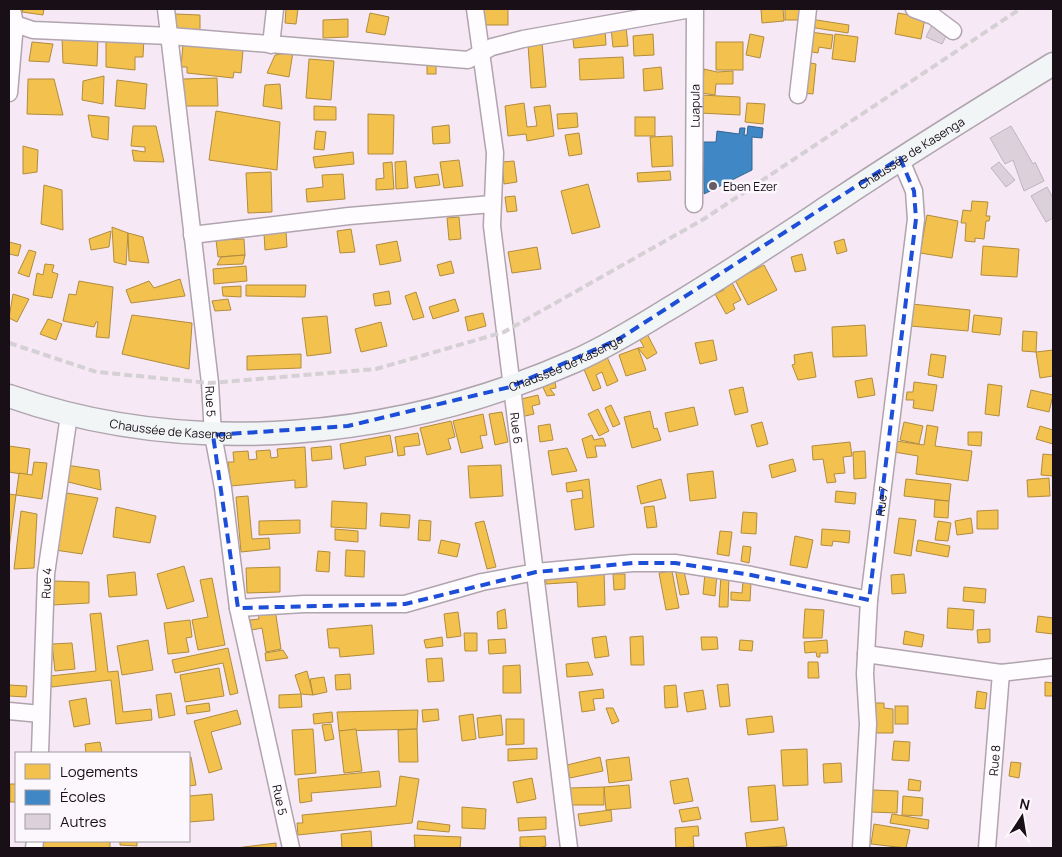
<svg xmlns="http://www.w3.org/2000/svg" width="1062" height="857" viewBox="0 0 1062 857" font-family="Manrope,sans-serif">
	<rect width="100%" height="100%" fill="#f7e8f5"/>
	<g fill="#f2c14e" stroke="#b18c3e">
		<path d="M23 9H44L43 15 22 12Z"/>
		<path d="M286 9H298L296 24 285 23Z"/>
		<rect x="483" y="9" width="25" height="16"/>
		<path d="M761 9H783L784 21 762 23Z"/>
		<rect x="785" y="9" width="15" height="11"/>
		<path d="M370 13 389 17 385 35 366 32Z"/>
		<path d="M898 13 925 18 921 39 895 34Z"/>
		<path d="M175 14 200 15V32L174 31Z"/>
		<path d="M348 19V37L323 38V20Z"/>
		<path d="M810 19 849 25 848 33 809 27Z"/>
		<path d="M626 27 628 46 613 47 611 28Z"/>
		<path d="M605 29 606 45 574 48 572 32Z"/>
		<path d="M810 32 833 35 831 49 819 47 818 53 807 51Z"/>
		<path d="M653 34 654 55 634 56 633 36Z"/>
		<path d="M750 34 764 37 760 58 746 55Z"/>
		<path d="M835 34 858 37 855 62 832 59Z"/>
		<path d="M62 37 98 38 97 66 63 63Z"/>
		<path d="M144 38 143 57H135V70L106 67V40Z"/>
		<path d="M32 42 53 44 49 62 29 61Z"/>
		<rect x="716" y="42" width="27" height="28"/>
		<path d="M542 43 546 87 531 88 528 45Z"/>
		<path d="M183 44 243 50 241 73 234 72 233 78 187 73V67H181Z"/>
		<path d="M293 52 289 77 267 73 275 55Z"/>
		<path d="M623 57 624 78 580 80 579 59Z"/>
		<path d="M309 59 334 61 331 100 306 98Z"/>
		<path d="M805 62 816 64 813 94 802 93Z"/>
		<rect x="427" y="63" width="9" height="11"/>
		<path d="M661 67 663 89 644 91 643 69Z"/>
		<path d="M704 69 717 72 733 71V84H716L715 95 702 93Z"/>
		<path d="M104 76 103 104 82 100 83 81Z"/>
		<path d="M217 78 218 106H183L182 79Z"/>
		<path d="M28 79H54L63 115 27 114Z"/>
		<path d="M117 80 147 84 145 109 115 106Z"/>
		<path d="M280 84 282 109 263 106 265 85Z"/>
		<path d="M700 95 740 97V115L699 113Z"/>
		<path d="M524 103 527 127 537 126 534 107 550 105 554 136 527 141 526 134 508 136 505 106Z"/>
		<path d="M747 103 765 104 763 124 745 122Z"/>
		<path d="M314 106 336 107V120H314Z"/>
		<path d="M216 111 280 122 277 170 209 160Z"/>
		<path d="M577 113 578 127 558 129 557 114Z"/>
		<path d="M368 114 394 115 393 154H368Z"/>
		<path d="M88 115 109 117 108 140 92 137Z"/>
		<rect x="635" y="117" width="20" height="19"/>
		<path d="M449 125 450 143 433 144 432 127Z"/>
		<path d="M133 126H156L164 162 134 161 132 150 145 152V147L131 146Z"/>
		<path d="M316 131 326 132 324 150 314 149Z"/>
		<path d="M579 133 582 154 569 156 565 135Z"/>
		<path d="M672 136 673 166 652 167 650 137Z"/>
		<path d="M23 146 38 150 37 172 23 174Z"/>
		<path d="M353 152 354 164 315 168 313 157Z"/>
		<path d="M459 160 463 186 444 188 440 162Z"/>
		<path d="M406 161 408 188 396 189 395 162Z"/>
		<path d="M514 161 517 182 504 184 502 162Z"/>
		<path d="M392 162 394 189 376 190V179L384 178 383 163Z"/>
		<path d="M670 171 671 180 638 182 637 173Z"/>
		<path d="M271 172 272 212 248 213 246 173Z"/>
		<path d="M343 174 345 199 307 202 306 189 323 187 322 175Z"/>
		<path d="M438 174 440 185 416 188 414 177Z"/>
		<path d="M588 184 600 227 572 234 561 191Z"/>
		<path d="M44 185 62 190 63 230 41 224Z"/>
		<path d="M515 196 517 211 507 212 505 197Z"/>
		<path d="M972 201 988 202 986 216H990L989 221H986L984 239 975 238V242L965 241 966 223H961L963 210 971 211Z"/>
		<path d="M927 215 958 221 952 258 920 253Z"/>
		<path d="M459 217 461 239 449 240 447 218Z"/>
		<path d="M112 227 128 233 126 265 114 262Z"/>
		<path d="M351 229 355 252 340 253 337 231Z"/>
		<path d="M111 231 109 247 91 250 89 239Z"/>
		<path d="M286 231 287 247 265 250 264 234Z"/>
		<path d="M128 233 143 237 149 263 129 261Z"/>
		<path d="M244 239 245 255 218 257 216 240Z"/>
		<path d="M844 239 847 251 837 254 834 242Z"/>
		<path d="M397 241 401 261 380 265 376 245Z"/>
		<path d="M9 242 21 245 18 256 9 254Z"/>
		<path d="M983 246 1019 249 1017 277 981 275Z"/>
		<path d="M537 247 541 269 512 273 508 252Z"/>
		<path d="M29 250 36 252 29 277 18 273Z"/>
		<path d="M802 254 806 270 795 272 791 257Z"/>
		<path d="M245 255 243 264 217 265 221 257Z"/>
		<path d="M451 261 454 273 440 276 437 265Z"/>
		<path d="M45 264 54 265 52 272 58 274 52 298 33 295 37 273 43 275Z"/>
		<path d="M764 265 777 290 748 305 735 280Z"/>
		<path d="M246 266 247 281 214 284 213 269Z"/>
		<path d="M180 279 185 296 131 303 126 290 149 281 154 288Z"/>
		<path d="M730 279 741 300 733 304 735 309 726 314 715 294 724 290 721 284Z"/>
		<path d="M79 281 113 287 109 338 96 337 98 322H96L94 327 63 321 69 294 76 295Z"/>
		<path d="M246 285H306L305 297 246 296Z"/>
		<path d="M241 286V297L223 296 222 287Z"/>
		<path d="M389 291 391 304 375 306 373 294Z"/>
		<path d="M416 292 424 317 413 320 405 296Z"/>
		<path d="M13 294 29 299 17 322 9 318Z"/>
		<path d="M228 299 231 310 215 311 212 301Z"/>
		<path d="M455 299 459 311 433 319 429 307Z"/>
		<path d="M912 304 970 310 968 331 910 326Z"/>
		<path d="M483 313 486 326 468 331 465 317Z"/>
		<path d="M132 315 192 323 189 369 122 354Z"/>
		<path d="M974 315 1002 318 1000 335 972 332Z"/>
		<path d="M327 316 331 353 307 356 302 318Z"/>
		<path d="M48 319 62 324 56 340 40 334Z"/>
		<path d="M381 322 387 346 361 352 355 329Z"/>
		<path d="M865 325 867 356 833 357 832 327Z"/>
		<path d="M645 330 657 353 647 359 638 348 644 347 637 335Z"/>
		<path d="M1023 331 1037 332 1036 352 1022 351Z"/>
		<path d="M713 340 717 360 700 364 695 343Z"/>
		<path d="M638 348 646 370 626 376 619 355Z"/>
		<path d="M1053 350V376L1040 378 1036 352Z"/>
		<path d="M812 352 816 377 798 380 792 365 795 364 794 355Z"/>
		<path d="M301 354V368L247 370V356Z"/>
		<path d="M931 354 946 356 943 378 928 375Z"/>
		<path d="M607 357 618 381 607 386 602 372 596 375 601 388 593 391 583 367Z"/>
		<path d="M872 378 875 395 858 398 855 381Z"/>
		<path d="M555 381 556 388 550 389 555 395 547 396 541 383Z"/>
		<path d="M914 382 937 385 933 411 913 408 914 400H906L907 392H913Z"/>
		<path d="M988 384 1002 386 999 416 985 414Z"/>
		<path d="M743 387 748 412 735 415 729 390Z"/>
		<path d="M1031 390 1053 395 1049 412 1027 407Z"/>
		<path d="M538 395 540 404 532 406 534 414 521 417 517 400Z"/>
		<path d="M611 405 620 424 613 427 605 408Z"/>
		<path d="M694 407 698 425 669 432 665 413Z"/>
		<path d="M598 409 609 431 599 436 588 414Z"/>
		<path d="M650 411 654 429 657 428 661 440 632 448 624 417Z"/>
		<path d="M502 412 508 442 495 445 489 414Z"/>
		<path d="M483 414 487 435 480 436 483 448 461 453 453 421Z"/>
		<path d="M451 421 455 437 448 439 451 449 427 455 420 428Z"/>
		<path d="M762 422 768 444 757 447 751 425Z"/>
		<path d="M904 422 923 426 919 444 900 440Z"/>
		<path d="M550 424 553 440 540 442 538 426Z"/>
		<path d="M927 425 938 427 935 446 972 451 968 481 916 474 918 456 894 452 896 441 924 445Z"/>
		<path d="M1040 426 1053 430V444L1036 439Z"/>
		<path d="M968 432H982L981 446 968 445Z"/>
		<path d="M418 433 420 445 404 447 405 455 398 456 395 437Z"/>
		<path d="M390 435 393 452 365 457 366 465 344 469 340 444Z"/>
		<path d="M592 435 594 440 603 438 606 446H595L597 457 587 458 582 439Z"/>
		<path d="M850 442 852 456 843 457 845 473 834 474 836 482 827 483 823 459 813 460 812 446Z"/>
		<path d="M9 446 30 449 27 475 9 472Z"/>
		<path d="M331 446 332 459 312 461 311 448Z"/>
		<path d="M305 447 307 487 295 488V480L231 486 228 462H234L233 452 248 451 249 460 257 459 256 451 270 450 271 458 278 457 277 449Z"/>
		<path d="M567 448 577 471 552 475 548 451Z"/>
		<path d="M865 451 866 478 854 479 853 452Z"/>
		<path d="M1043 454 1053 455V476L1041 475Z"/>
		<path d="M793 459 796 471 772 478 769 465Z"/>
		<path d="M34 462 47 463 42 499 16 495 19 473 32 475Z"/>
		<path d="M66 465 99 470 101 490 60 480Z"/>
		<path d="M501 465 503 496 470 498 468 466Z"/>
		<path d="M713 471 716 498 690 501 687 474Z"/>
		<path d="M1049 478 1050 496 1028 497 1027 480Z"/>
		<path d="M589 479 594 527 575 530 571 500 583 498 582 490 567 492 566 483Z"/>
		<path d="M661 479 666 498 641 504 637 486Z"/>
		<path d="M906 479 951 484 949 501 904 496Z"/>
		<path d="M836 491 856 493 855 504 835 502Z"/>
		<path d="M67 493 98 498 82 554 55 550Z"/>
		<path d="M9 494 16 495 9 549Z"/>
		<path d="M248 496 252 539 269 538 270 549 241 552 236 497Z"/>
		<path d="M935 500 949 501 948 518 934 517Z"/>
		<path d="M332 501 367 503 366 529 331 527Z"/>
		<path d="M654 506 657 527 647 528 644 507Z"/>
		<path d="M116 507 156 516 150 543 113 537Z"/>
		<path d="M998 510V529H977V511Z"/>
		<path d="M21 511 37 514 34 568 14 569Z"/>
		<path d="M743 512 757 513 756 534 741 533Z"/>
		<path d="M381 513 410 515 409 528 380 526Z"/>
		<path d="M899 518 916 520 911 556 894 553Z"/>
		<path d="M971 518 973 533 957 535 955 521Z"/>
		<path d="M300 520V533L259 535V521Z"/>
		<path d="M419 520 431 521 430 541 418 540Z"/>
		<path d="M484 521 496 567 487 569 475 523Z"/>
		<path d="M938 521 951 523 948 541 935 540Z"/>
		<path d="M335 529 358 531V542L335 540Z"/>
		<path d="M822 529 850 531 849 543 833 541 832 546 821 545Z"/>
		<path d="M720 531 732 532 729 556 717 554Z"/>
		<path d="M795 536 813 540 807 568 790 565Z"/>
		<path d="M441 540 460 544 457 557 438 553Z"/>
		<path d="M918 540 950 546 948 557 916 551Z"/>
		<path d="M743 546 751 547 749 563 741 561Z"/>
		<path d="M346 550 365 551 364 577 345 576Z"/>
		<path d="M318 551 330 552 329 572 316 571Z"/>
		<path d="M184 566 194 601 167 609 157 574Z"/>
		<path d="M280 567V592L247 593 246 568Z"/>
		<path d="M683 567 689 594 680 595 675 568Z"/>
		<path d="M604 570 605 605 578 607 577 582 546 584 545 573Z"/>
		<path d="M672 571 679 608 666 610 659 573Z"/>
		<path d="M135 572 137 595 109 597 107 575Z"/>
		<path d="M705 573 717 574 715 596 703 594Z"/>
		<path d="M613 574H625V589L614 590Z"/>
		<path d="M904 574 906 593 892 594 891 575Z"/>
		<path d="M721 575H729L728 607H719Z"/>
		<path d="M212 578 225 645 198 650 192 620 208 617 200 580Z"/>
		<path d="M54 581 89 582V603L53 605Z"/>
		<path d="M743 581 751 582 750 601 731 600V592L742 593Z"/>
		<path d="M964 587 986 589 985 603 963 601Z"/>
		<path d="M948 608 974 610 973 630 947 628Z"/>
		<path d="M275 609 281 649 266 652 262 628 252 630 250 620 259 619 258 611Z"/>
		<path d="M505 609 507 628 498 629 497 612Z"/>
		<path d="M805 609 824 610 822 638H803Z"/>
		<path d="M458 612 461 636 447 638 444 614Z"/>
		<path d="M101 613 108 672 118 671 123 712 151 709 152 720 116 724 111 680 52 687 50 676 96 671 90 614Z"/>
		<path d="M1038 616 1053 618V634L1036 632Z"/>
		<path d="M190 620 192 637 186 638 189 652 168 654 164 623Z"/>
		<path d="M372 625 374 654 340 657 339 648H329L327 629Z"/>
		<path d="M990 629V642L978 643 977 630Z"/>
		<path d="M905 631 924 635 922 647 903 644Z"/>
		<path d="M464 633H477V651H465Z"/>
		<path d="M606 636 609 656 595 658 592 638Z"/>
		<path d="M643 636 644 665H631L630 637Z"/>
		<path d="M442 637 443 646 426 648 424 640Z"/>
		<path d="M701 637H717L718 649 702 650Z"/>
		<path d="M505 639 506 653 489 654 488 640Z"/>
		<path d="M148 640 153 670 122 675 117 646Z"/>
		<path d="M740 640 753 641 752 651 739 650Z"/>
		<path d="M827 640 828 653H820V657H817L816 652 805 653 804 642Z"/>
		<path d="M72 643 75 669 55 671 52 644Z"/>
		<path d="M228 648 238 693 230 695 223 663 175 673 172 660Z"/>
		<path d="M283 650 288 658 266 661 265 653Z"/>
		<path d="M442 658 444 681 428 682 426 659Z"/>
		<path d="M588 662 593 675 567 677 566 664Z"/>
		<path d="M808 662H818L819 678H808Z"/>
		<path d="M520 665 521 693H503V666Z"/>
		<path d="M219 668 224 696 185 702 180 675Z"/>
		<path d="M307 671 313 695 301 694 295 675Z"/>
		<path d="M350 674 351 689 336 690 335 675Z"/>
		<path d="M324 677 327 692 313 695 310 679Z"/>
		<path d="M1045 682 1053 683V696H1045Z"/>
		<path d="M728 684 730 706 720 707 717 685Z"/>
		<path d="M9 685 27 686 26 697 9 696Z"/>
		<path d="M676 685 678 707 665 708 664 686Z"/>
		<path d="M603 689 604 698 593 699 595 710 582 712 579 692Z"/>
		<path d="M703 690 706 709 687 712 684 693Z"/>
		<path d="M977 691 987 693 985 709 975 708Z"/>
		<path d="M171 693 175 715 159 718 156 695Z"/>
		<path d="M301 694 302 707 279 708V695Z"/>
		<path d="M86 698 90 724 74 727 69 701Z"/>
		<path d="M209 703 210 711 187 714 186 706Z"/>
		<path d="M874 703H884V708L893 709V733H873Z"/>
		<rect x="895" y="706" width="13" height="18"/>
		<path d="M606 708H613L619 721 612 724Z"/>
		<path d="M438 709 439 720 423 722 422 710Z"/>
		<path d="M237 710 241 724 211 732 222 769 209 773 194 721Z"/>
		<path d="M418 710 417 729 339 731 337 712Z"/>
		<path d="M332 712 333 722 314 724 313 714Z"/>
		<path d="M473 714 476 739 462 741 459 716Z"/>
		<path d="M501 715 503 735 479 738 477 718Z"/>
		<path d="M772 716 774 732 748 735 746 719Z"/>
		<path d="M506 719H524V744L506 745Z"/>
		<path d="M331 724 334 739 325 741 322 725Z"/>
		<path d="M313 729 316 773 295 775 292 730Z"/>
		<path d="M356 729 362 771 344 773 339 731Z"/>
		<path d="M417 729 418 762H399L398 730Z"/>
		<path d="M894 741 910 742 909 761 892 760Z"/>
		<path d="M100 742 102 753H86L85 744Z"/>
		<path d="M537 748V759L508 761V749Z"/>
		<path d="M807 749 808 785 783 786 781 750Z"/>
		<path d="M189 757H191L196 785 189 786Z"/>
		<path d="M600 757 603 771 570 778 567 765Z"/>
		<path d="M629 757 632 780 609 783 606 760Z"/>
		<path d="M1011 762 1021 763 1019 778 1009 776Z"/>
		<path d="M841 763 842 782 824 783 823 764Z"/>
		<path d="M379 771 381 787 311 793 312 801 300 803 298 779Z"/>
		<path d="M400 776 419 779 412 823 298 835 297 823H303L302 815 396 806Z"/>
		<path d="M532 778 536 799 517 803 513 782Z"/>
		<path d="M688 778 693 801 674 804 670 781Z"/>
		<path d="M909 779 921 781 920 791 908 790Z"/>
		<rect x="10" y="784" width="6" height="18"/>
		<path d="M629 785 631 808 606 810 604 787Z"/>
		<path d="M775 785 778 820 751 822 748 787Z"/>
		<path d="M604 787V805H570V788Z"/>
		<path d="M873 790 898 791 897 813 871 812Z"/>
		<path d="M212 794 214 820 189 822V796Z"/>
		<path d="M903 796 923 798 922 816 902 815Z"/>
		<path d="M462 807 486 809 485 829 462 828Z"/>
		<path d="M698 807 701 819 682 822 679 810Z"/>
		<path d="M611 810 612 821 580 826 578 814Z"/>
		<path d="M892 814 929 820 928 829 890 823Z"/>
		<path d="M546 817V829L519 831 518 818Z"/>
		<path d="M418 821 450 825 449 832 417 829Z"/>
		<path d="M874 824 910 830 906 848 871 844Z"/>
		<path d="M698 826 699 836H693L694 847 676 848 675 828Z"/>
		<path d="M784 827 787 846 747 848 745 833Z"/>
		<path d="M371 831 372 848H342L341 834Z"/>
		<path d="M414 835 461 837 460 848H409L415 847Z"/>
		<path d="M545 836 546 846 539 848 520 847V837Z"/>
		<rect x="40" y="841" width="70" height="7"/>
		<path d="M120 841H137V846L120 845Z"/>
		<path d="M276 843V848H236Z"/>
	</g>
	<path fill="#3f88c5" stroke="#346491" d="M748 126 763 128 762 138 752 137V170L704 194 703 142H716L717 131 739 134 740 128H745L744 135H747Z"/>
	<g fill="#dcd1db" stroke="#bfb3bd">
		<path d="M932 25 948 32 942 44 926 37Z"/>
		<path d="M1011 126 1033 164 1035 162 1044 181 1024 191 1013 160 1005 164 990 138Z"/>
		<path d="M999 162 1015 180 1006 187 991 168Z"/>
		<path d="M1047 187 1053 198V218L1046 222 1031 196Z"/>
	</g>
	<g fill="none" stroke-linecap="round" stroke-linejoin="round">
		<defs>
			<g id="minor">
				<path id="s1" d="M166 9 210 383 213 435 223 488 238 608 291 848"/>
				<path id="s2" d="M475 9 495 153 492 226 569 848"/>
				<path d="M914 9 933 16 953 31"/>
				<path d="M9 22 33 30 170 36 468 60 492 47 523 39 691 9"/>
				<path d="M271 45 275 9"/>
				<path d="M9 93 15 24 12 9"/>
				<path d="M798 95 808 9"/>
				<path id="s3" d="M694 204 695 9"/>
				<path d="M192 235 349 216 492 204"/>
				<path d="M238 608 304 604H405L482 582 536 572 633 563H675L751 575 869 600"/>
				<path d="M866 654 1001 673 1053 667"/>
				<path d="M9 711 41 714"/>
				<path id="s4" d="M40 753 46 574 69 415"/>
				<path d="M34 848 35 841"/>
				<path id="s5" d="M861 848 868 724 865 674 869 600 916 219 914 191 900 158"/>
				<path id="s6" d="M987 848 1001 673"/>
			</g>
			<g id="secondary">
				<path id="s7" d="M9 396C192 460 399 439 575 361 606 347 636 329 665 311 726 275 785 235 844 196 913 150 983 107 1053 64"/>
			</g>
		</defs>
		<use href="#minor" stroke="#b0a4ae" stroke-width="19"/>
		<use href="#secondary" stroke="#b0a4ae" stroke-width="25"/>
		<use href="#minor" stroke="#fefcfe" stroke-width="16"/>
		<use href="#secondary" stroke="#f1f5f6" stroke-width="22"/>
		<path stroke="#d5d0d4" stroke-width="4" stroke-dasharray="8 4" stroke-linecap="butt" d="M9 343 97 372 210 383 376 369 504 332 704 219 1020 9"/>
	</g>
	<path fill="none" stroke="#1d4ed8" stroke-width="4" stroke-dasharray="10 6" stroke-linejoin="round" d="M900 158 914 191 916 219 869 600 751 575 675 563H633L536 572 405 604 238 608 213 435 348 426 510 387 619 339Z"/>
	<circle fill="#675b65" stroke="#fcf7fc" stroke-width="2" cx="713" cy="186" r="5"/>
	<g text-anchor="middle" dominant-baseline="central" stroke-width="5" stroke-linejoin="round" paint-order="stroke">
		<g font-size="12" fill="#190f17" stroke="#fcf7fc">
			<text stroke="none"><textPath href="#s3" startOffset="98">Luapula</textPath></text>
			<text stroke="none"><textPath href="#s7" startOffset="976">Chaussée de Kasenga</textPath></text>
			<text stroke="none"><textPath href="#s7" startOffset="571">Chaussée de Kasenga</textPath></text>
			<text stroke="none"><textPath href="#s1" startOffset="395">Rue 5</textPath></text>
			<text stroke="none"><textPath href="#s7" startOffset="166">Chaussée de Kasenga</textPath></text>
			<text stroke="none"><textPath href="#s2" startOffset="422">Rue 6</textPath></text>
			<text stroke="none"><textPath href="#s5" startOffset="348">Rue 7</textPath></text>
			<text stroke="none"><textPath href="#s4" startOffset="170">Rue 4</textPath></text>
			<text stroke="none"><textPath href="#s6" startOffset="88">Rue 8</textPath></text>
			<text stroke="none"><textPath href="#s1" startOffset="800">Rue 5</textPath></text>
		</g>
		<g font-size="12" fill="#190f17" stroke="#fcf7fc" text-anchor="start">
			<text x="723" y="186">Eben Ezer</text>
		</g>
	</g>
	<rect width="1062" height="857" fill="none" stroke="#190f17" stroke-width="20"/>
	<rect x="15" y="752" width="175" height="90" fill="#fcf7fc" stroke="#a19aa0"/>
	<rect x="25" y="764" width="25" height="15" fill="#f2c14e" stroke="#a19aa0"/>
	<text x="60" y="777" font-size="15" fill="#190f17">Logements</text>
	<rect x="25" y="790" width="25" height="15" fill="#3f88c5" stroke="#a19aa0"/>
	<text x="60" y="802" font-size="15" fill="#190f17">Écoles</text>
	<rect x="25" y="814" width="25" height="15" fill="#dcd1db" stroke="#a19aa0"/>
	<text x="60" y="827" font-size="15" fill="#190f17">Autres</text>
	<g transform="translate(1022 817) rotate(12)" stroke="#fcf7fc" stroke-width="4" paint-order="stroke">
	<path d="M0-4L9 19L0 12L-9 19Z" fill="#190f17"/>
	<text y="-8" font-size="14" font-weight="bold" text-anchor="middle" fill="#190f17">N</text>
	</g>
</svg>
